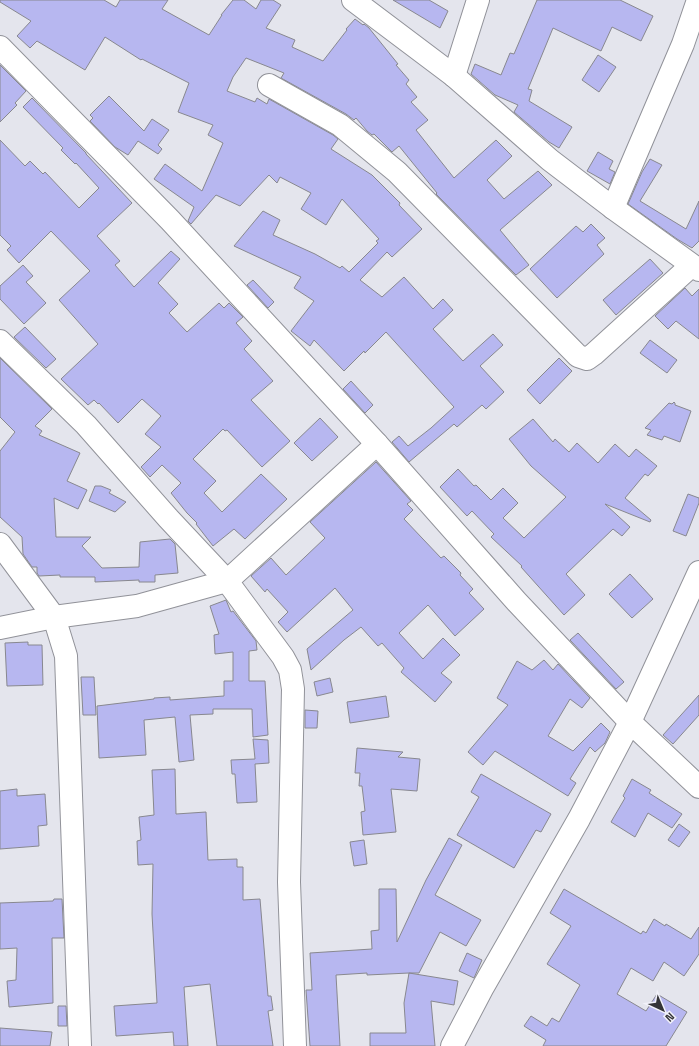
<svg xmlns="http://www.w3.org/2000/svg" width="699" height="1046" viewBox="0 0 699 1046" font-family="'Space Grotesk',sans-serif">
	<rect width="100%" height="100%" fill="#e4e5ed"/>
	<g fill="#b7b7f0" stroke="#88888f">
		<path d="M0 0H104L116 7 120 0H168L162 9 209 35 222 15H221L233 0H244L256 9 261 0H273L281 5 266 28 295 40 292 47 323 61 347 30 346 29 355 19 363 25 364 24 369 28 398 64 396 65 409 80 406 84 417 97 411 102 428 120 416 130 454 178 496 140 512 156 487 180 504 199 538 171 552 185 500 230 529 265 516 275 436 194 437 193 399 146 392 152 374 134 372 135 367 131 356 118 354 120 346 114 281 78 284 73 246 58 233 77 227 91 255 102 257 98 267 104 269 99 333 135 338 139 331 149 372 175 400 203 399 205 422 229 392 257 387 252 360 280 382 297 404 277 433 309 443 299 453 310 433 329 463 361 493 334 503 345 480 366 504 392 486 409 482 405 457 427 454 424 409 462 392 442 399 436 408 446 431 428 454 407 386 332 365 353 364 351 344 371 314 340 310 346 291 331 314 301 294 288 301 277 234 246 263 211 280 220 273 235 315 254 340 268 342 266 349 272 378 243 376 241 379 239 342 199 326 225 301 209 311 193 280 177 277 183 269 175 240 206 216 195 191 224 188 221 194 207 154 179 165 164 202 191 223 143 208 135 213 125 178 112 189 83 142 59 141 60 105 37 85 70 37 41 30 48 17 36 31 21 0 2Z"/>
		<path d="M393 0H429L448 11 440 28Z"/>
		<path d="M537 0H620L653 16 641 41 612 27 601 51 553 28 528 89 532 90 529 101 572 127 559 148 549 142 514 112 518 105 495 95 471 74 475 64 501 75 510 53 514 54Z"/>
		<path d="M598 55 616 67 599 92 582 80Z"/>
		<path d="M0 65 26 91 15 103 17 105 0 122Z"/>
		<path d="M109 96 144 131 152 119 169 130 158 145 162 149 158 154 138 141 128 155 115 147 90 121 93 118 90 115Z"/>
		<path d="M32 98 86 153V154L132 203 97 236 120 261 115 265 134 287 171 251 180 259 158 283 178 304 169 313 187 332 219 303 224 308 229 303 243 317 236 323 252 341 244 349 273 381 251 400 290 441 262 467 227 430 225 431 223 429 193 459 216 481 204 493 222 512 261 474 287 499 245 539 234 529 213 546 196 524 197 523 187 513 171 493 181 483 162 465 150 477 141 467 161 447 145 434 161 416 142 399 118 423 99 403 98 404 94 400 88 405 61 379 98 344 59 300 90 271 51 231 19 263 7 250 11 246 0 235V140L25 166 30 161 43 174 45 172 79 208 99 188 76 163 75 164 61 150 63 148 23 107Z"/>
		<path d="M598 152 613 161 609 169 615 172 610 184 587 171Z"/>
		<path d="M650 159 662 165 640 201 686 229 699 201V241L692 248 677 239 628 204 642 172Z"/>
		<path d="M591 224 605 238 597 245 604 254 557 298 530 269 576 226 583 232Z"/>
		<path d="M650 259 663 273 616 315 603 300Z"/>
		<path d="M23 265 33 276 26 282 46 303 24 324 0 299V286Z"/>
		<path d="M253 280 274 302 268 308 247 285Z"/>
		<path d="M685 288 692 296 699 289V339L676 321 668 329 655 316Z"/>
		<path d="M25 327 56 359 46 368 14 337Z"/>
		<path d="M650 340 677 360 667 373 640 353Z"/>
		<path d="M0 358 52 409 35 426 42 431 39 435 80 453 67 481 87 490 78 509 54 498 56 537H91L82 546 102 568 139 567 140 542 170 539 175 544 178 573 155 575V582H139V580L95 582V577H60V575L39 576 37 573V567H32L23 554 22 537 0 517V451L15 432 0 417Z"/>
		<path d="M559 358 572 371 540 404 527 390Z"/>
		<path d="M351 381 373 405 365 413 343 389Z"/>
		<path d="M674 402 675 403V405L691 411 680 442 664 436 662 440 647 435 651 430 645 428 669 403 672 404Z"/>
		<path d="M320 418 338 437 312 461 294 443Z"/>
		<path d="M533 419 553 442 555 439 569 452 577 443 598 463 615 444 629 457 636 449 657 466 648 476 645 474 625 498 651 520 650 522 605 504 630 527 622 536 613 529 566 574 585 595 564 615 521 567 522 566 491 537 494 534 472 511 467 516 440 487 458 469 474 486 476 485 491 500 503 488 518 503 503 518 524 538 566 497 531 466 509 439Z"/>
		<path d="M376 462 411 501 407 504 413 510 404 519 441 558 444 556 461 573 460 575 473 589 469 593 484 609 455 636 428 605 399 633 423 659 443 638 460 655 441 673 452 682 435 702 401 672 404 668 382 643 378 646 361 627 344 640 311 670 307 649 353 610 335 588 287 632 278 622 288 612 267 589 265 592 251 576 271 558 286 575 325 538 310 522Z"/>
		<path d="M95 486H101L111 490 109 493 126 502 115 512 89 501Z"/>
		<path d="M688 494 699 498V503L686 536 673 531Z"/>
		<path d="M630 574 653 599 632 618 609 594Z"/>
		<path d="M226 600 231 612 233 611 256 641 257 650 249 651V681H265L268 735 253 737 252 709H213V714L190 715 194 760 179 762 175 717 144 720 146 755 99 758 97 706 154 699V698L170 697V700L224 696V681H233V652L215 654 214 635 219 634 210 606Z"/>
		<path d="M578 633 624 682 616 689 570 640Z"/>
		<path d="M28 642V645H42L43 685 7 686 5 643Z"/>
		<path d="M544 660 553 670 558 664 590 698 582 708 570 699 548 736 573 751 601 723 610 732 605 743 595 752 590 747 570 779 576 783 568 796 495 751 483 765 468 752 508 705 497 698 517 661 532 670Z"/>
		<path d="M81 677H94L96 715H83Z"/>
		<path d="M330 678 333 692 317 696 314 682Z"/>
		<path d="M699 695V715L673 744 663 735Z"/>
		<path d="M386 696 389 717 350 723 347 702Z"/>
		<path d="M305 710 318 711 317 728H305Z"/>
		<path d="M253 739 268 740 269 763 255 764 257 802 237 803 235 774H232L231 760 255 759Z"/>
		<path d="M357 748 403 752 398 757 420 759 417 791 391 789 396 832 363 835 361 812 365 811 362 786H359L360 773H355Z"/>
		<path d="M175 769 176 814 206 812 208 860 237 859V867H243V900L260 899 268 996H271L273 1010 268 1011 273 1046H217L210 984 184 987 188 1046H174L173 1032 116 1036 114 1006 157 1003 152 914 153 864 138 865 137 841 141 840 139 817 154 815 152 770Z"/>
		<path d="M481 774 551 814 541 832 536 830 514 868 457 835 479 797 471 792Z"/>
		<path d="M632 779 651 790 649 793 682 814 672 828 648 813 635 837 611 822 625 798 623 796Z"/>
		<path d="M17 789V796L45 794 47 825 38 826 39 846 0 849V791Z"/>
		<path d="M679 824 690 832 679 847 668 840Z"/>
		<path d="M449 838 462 845 435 895 481 920 466 946 440 932 419 973H409L458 981 454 1005 431 1001 435 1046H370V1033H406L404 1003 409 973 367 975V973L336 975 340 1046H310L306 990H312L310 953 372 949 371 931 379 930V889H396L397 942 426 880Z"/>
		<path d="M364 840 367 864 354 866 350 842Z"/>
		<path d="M564 889 641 934 643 931 646 933 654 919 665 926 666 924 691 939 699 927V954L684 976 664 962 653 981 631 968 617 994 646 1011 657 994 687 1012 666 1046H543L546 1040 524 1026 531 1016 547 1026 552 1018 559 1022 580 985 547 964 571 926 550 913Z"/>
		<path d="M54 899H62L64 938H52L53 1003 9 1007 7 981 16 980 17 948 0 949V903L53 901Z"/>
		<path d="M467 953 482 960 474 978 459 971Z"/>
		<path d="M58 1006H66L67 1026H58Z"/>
		<path d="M0 1028 52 1032 50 1046H0Z"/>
	</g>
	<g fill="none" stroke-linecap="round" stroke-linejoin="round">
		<defs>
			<g id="minor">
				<path d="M353 0 454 76 550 160 613 208 699 270"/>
				<path d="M0 47 170 220 377 444 516 601 630 722 699 787"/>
				<path d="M454 76 478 0"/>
				<path d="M269 85 340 125 397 172 578 356 587 359 594 354 691 266"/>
				<path d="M613 208 683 44 698 0"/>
				<path d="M0 341 86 425 168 518 227 581 283 657 290 670 293 689 289 882 295 1046"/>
				<path d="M0 544 54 617 66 656 80 1046"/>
				<path d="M0 628 54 617 137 606 227 581 377 444"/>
				<path d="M452 1046 483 987 579 819 630 722 699 572"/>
			</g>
		</defs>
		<use href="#minor" stroke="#919299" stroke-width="24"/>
		<use href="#minor" stroke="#fff" stroke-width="22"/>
	</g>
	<g transform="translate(663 1010) rotate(136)" stroke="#f2f2fa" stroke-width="3" paint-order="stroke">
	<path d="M0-3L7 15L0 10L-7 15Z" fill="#343437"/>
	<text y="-6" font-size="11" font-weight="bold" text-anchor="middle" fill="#343437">N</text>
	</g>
</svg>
